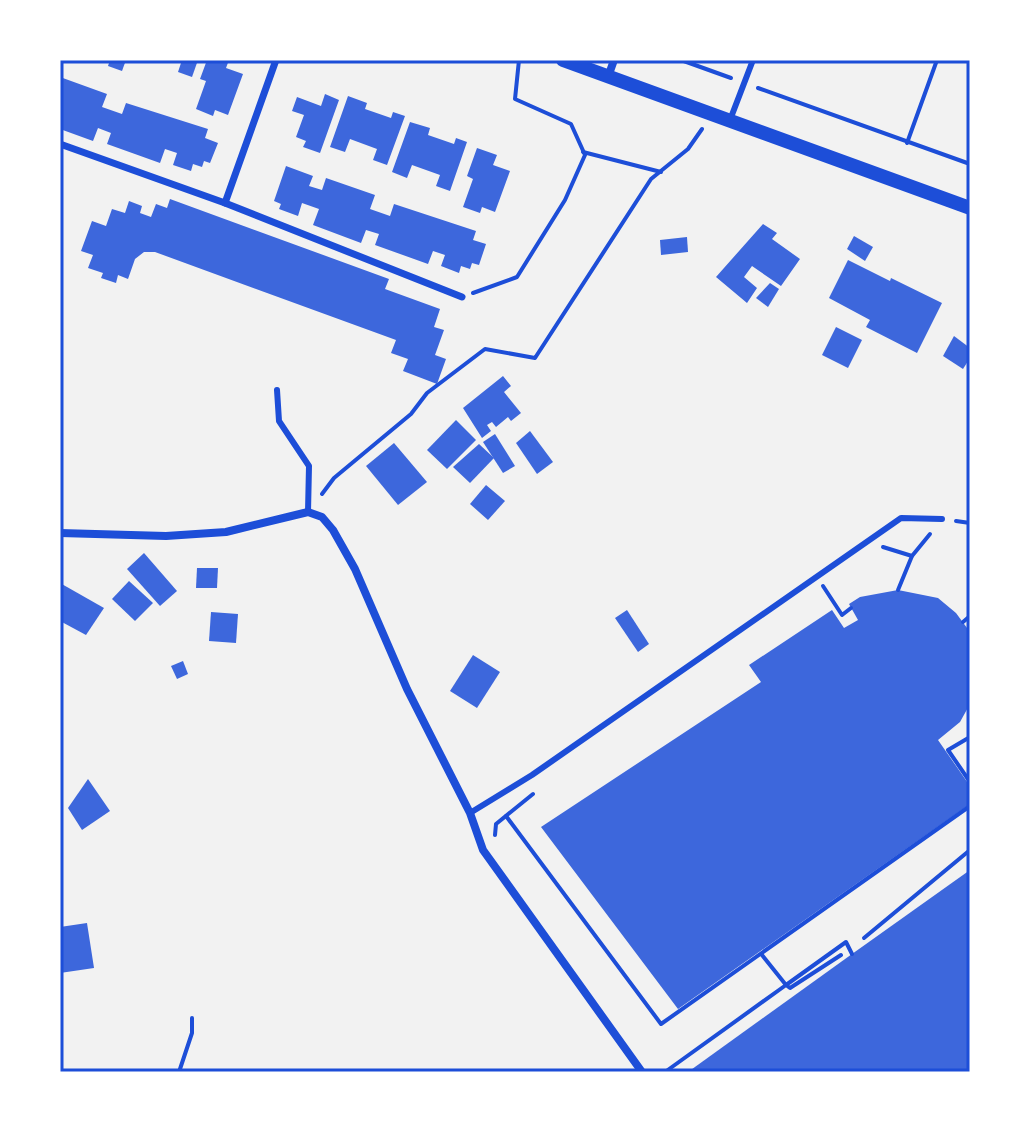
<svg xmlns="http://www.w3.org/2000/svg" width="1030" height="1132" viewBox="0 0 1030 1132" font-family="'Archivo Narrow',sans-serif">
	<rect width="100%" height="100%" fill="#f2f2f2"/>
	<g fill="#3d67dc">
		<path d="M110 60H126L122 71 108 66Z"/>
		<path d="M182 60H198L192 77 178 72Z"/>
		<path d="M207 60H229L226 68 243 74 228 115 215 110 213 116 196 109 206 81 200 79Z"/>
		<path d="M60 77 107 94 102 107 122 114 126 103 208 129 205 138 218 143 210 163 204 161 202 167 193 164 191 171 173 165 177 153 165 149 160 163 107 144 111 133 98 128 93 141 60 129Z"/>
		<path d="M325 94 339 100 320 153 303 147 306 141 296 137 304 115 292 111 297 97 321 106Z"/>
		<path d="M348 96 367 103 365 109 391 118 393 112 405 116 387 165 373 160 377 149 350 139 345 152 330 147Z"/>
		<path d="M410 122 430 128 428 135 454 144 456 138 467 142 450 191 436 186 440 175 412 165 407 178 392 172Z"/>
		<path d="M477 148 497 155 493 165 510 171 495 212 482 207 480 213 463 207 473 179 467 176Z"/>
		<path d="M286 166 313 176 309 186 322 190 326 178 375 195 370 209 390 216 394 204 476 231 473 240 486 244 479 265 472 263 470 269 461 266 459 273 441 266 445 255 433 251 428 264 375 245 379 234 366 230 361 243 313 225 319 209 302 203 298 216 279 209 281 204 274 201Z"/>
		<path d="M170 199 389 279 385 289 440 309 434 327 444 330 435 355 446 359 437 384 403 371 408 359 391 353 396 340 155 252H144L135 259 128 279 118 275 116 283 101 278 103 273 88 268 93 255 81 251 92 221 106 226 112 209 125 213 129 201 142 206 140 213 151 217 156 204 167 208Z"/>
		<path d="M763 224 777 233 772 239 800 259 781 286 752 266 744 277 757 288 747 303 716 277Z"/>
		<path d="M854 236 873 247 865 261 847 249Z"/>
		<path d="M687 237 688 252 661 255 660 240Z"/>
		<path d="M848 260 890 281 891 278 942 303 917 353 866 327 870 320 829 298Z"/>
		<path d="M770 283 779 289 768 307 756 298Z"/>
		<path d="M836 327 862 340 848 368 822 355Z"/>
		<path d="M954 336 970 348V358L963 369 943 356Z"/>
		<path d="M503 376 511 386 504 392 521 413 511 421 508 417 496 427 492 422 487 425 491 431 482 438 463 408Z"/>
		<path d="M456 420 476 440 447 469 427 450Z"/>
		<path d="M530 431 553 462 537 474 516 443Z"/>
		<path d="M495 434 515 466 503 473 483 442Z"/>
		<path d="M394 443 427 482 398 505 366 466Z"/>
		<path d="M479 444 494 458 470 483 453 467Z"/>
		<path d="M486 485 505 501 488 520 470 504Z"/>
		<path d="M144 553 177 591 160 606 127 569Z"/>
		<path d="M197 568H218L217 588H196Z"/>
		<path d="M129 581 153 603 135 621 112 599Z"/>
		<path d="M60 583 104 608 86 635 60 621Z"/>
		<path d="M898 590 938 598 956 613 970 632V704L960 722 938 740 970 786V804L678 1009 541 827 761 682 749 665 832 610 844 628 858 620 849 604 860 597Z"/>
		<path d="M627 610 649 644 638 652 615 618Z"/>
		<path d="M211 612 238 614 236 643 209 641Z"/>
		<path d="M473 655 500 672 477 708 450 691Z"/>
		<path d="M183 661 188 674 177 679 171 666Z"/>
		<path d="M88 779 110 811 82 830 68 808Z"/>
		<path d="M970 870V1072H688L852 954Z"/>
		<path d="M87 923 94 968 60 973V927Z"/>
	</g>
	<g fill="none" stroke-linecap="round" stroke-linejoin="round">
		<g stroke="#1d4ed8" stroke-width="4">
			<path d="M681 60 731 78"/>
			<path d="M758 88 970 164"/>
			<path d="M907 143 937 60"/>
			<path d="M583 152 661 172"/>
			<path d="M473 293 517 277 565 200 585 155 571 124 515 99 519 60"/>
			<path d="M322 494 334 478 411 414 427 393 485 349 535 358 651 179 688 149 702 129"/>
			<path d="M956 521 970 523"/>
			<path d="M883 547 912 556"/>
			<path d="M823 586 842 615 851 608"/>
			<path d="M898 590 912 556 930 534"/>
			<path d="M963 622 970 616"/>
			<path d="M970 737 948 750 970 782"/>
			<path d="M506 816 661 1024 970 806"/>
			<path d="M495 835 496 824 533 794"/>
			<path d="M864 938 970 850"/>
			<path d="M762 955 786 985 846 942 852 954"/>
			<path d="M179 1072 192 1033V1018"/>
			<path d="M665 1072 786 985 790 988 841 955"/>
		</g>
		<g stroke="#1d4ed8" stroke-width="6">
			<path d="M730 120 753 60"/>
			<path d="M277 390 279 421 309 466 308 512"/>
			<path d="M470 813 532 775 901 518 942 519"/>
		</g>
		<g stroke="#1d4ed8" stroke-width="7">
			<path d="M60 144 225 203 462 297"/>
			<path d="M225 203 276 60"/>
		</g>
		<g stroke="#1d4ed8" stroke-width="8">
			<path d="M608 77 614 60"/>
			<path d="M60 533 166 536 226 532 308 512 322 517 333 530 355 569 407 689 470 813 483 850 642 1072"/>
		</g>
		<path stroke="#1d4ed8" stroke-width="14" d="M563 60 970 208"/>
	</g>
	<rect width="1030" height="1132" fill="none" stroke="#ffffff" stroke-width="124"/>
	<rect x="62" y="62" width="906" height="1008" fill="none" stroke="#1d4ed8" stroke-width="3"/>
</svg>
